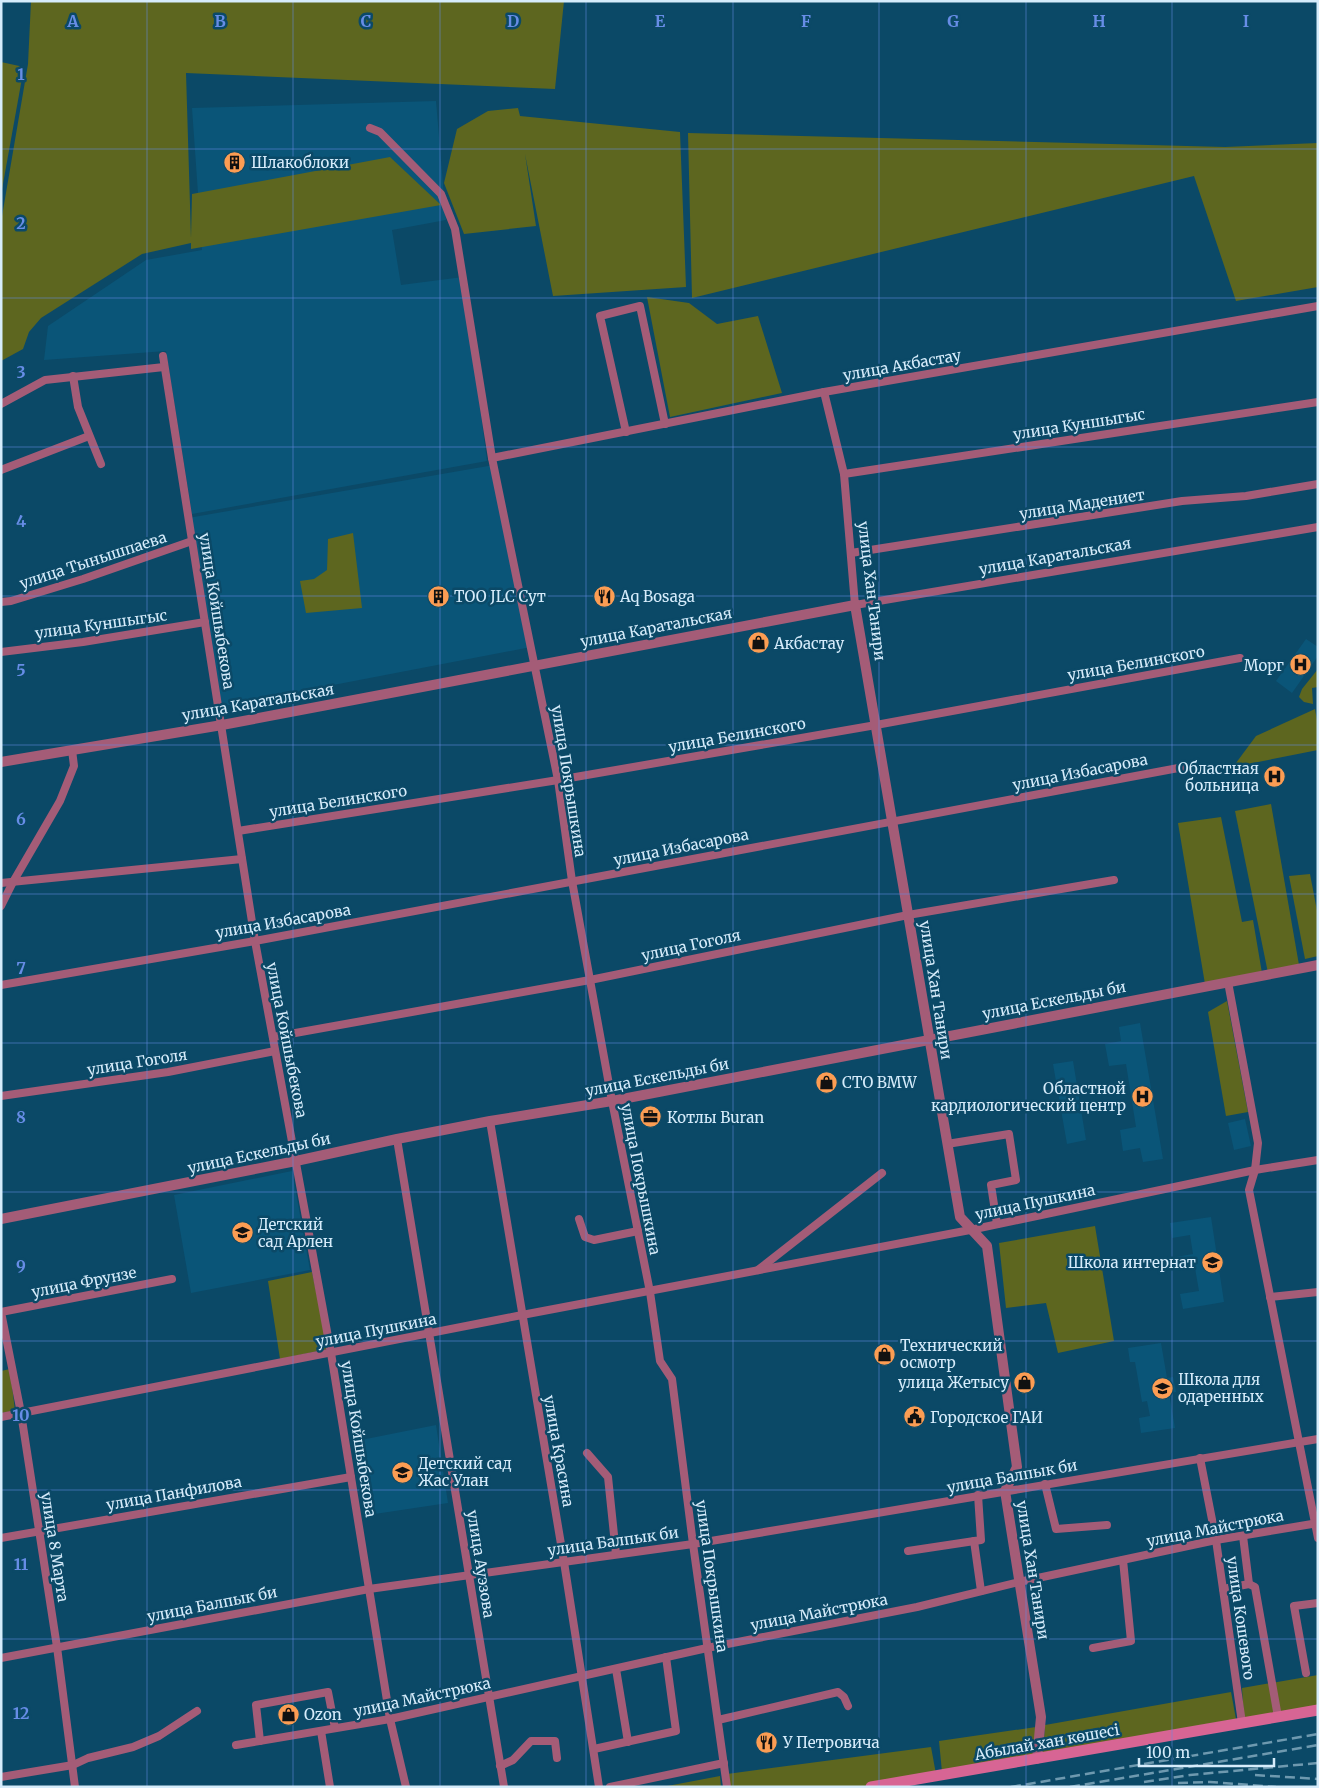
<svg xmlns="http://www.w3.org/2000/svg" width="1319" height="1788" viewBox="0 0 1319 1788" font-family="Merriweather,serif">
	<rect width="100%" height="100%" fill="#0b4967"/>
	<g fill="#0a5578">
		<path d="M436 101 446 220 392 230 401 285 463 277 487 461 192 514 166 351 44 360 48 326 146 260 202 250 192 108Z"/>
		<path d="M494 465 531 647 219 707 188 518Z"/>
		<path d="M1306 639 1318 647V656L1292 693 1276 681Z"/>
		<path d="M1140 1023 1163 1159 1143 1162 1140 1148 1123 1151 1120 1130 1136 1127 1126 1064 1109 1066 1105 1044 1121 1041 1119 1027Z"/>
		<path d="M1073 1061 1086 1140 1067 1144 1053 1064Z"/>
		<path d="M1245 1119 1251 1146 1234 1150 1228 1123Z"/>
		<path d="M292 1171 310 1270 191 1293 174 1195Z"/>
		<path d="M1211 1217 1224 1302 1183 1309 1180 1294 1199 1291 1195 1268 1178 1270 1176 1257 1193 1254 1190 1235 1172 1238 1170 1223Z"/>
		<path d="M1161 1343 1167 1378 1173 1377 1176 1392 1169 1393 1175 1428 1141 1433 1139 1418 1150 1416 1147 1401 1142 1402 1135 1362H1130L1128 1348Z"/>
		<path d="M436 1425 448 1503 368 1515 356 1441Z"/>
	</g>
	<g fill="#5d661f">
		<path d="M31 1H564L555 89 186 73 191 238 192 194 390 157 441 205 191 249V243L142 254 41 318 29 332 23 349 1 361V222L28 64Z"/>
		<path d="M1 62 24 67 1 195Z"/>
		<path d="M518 108 520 116 680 132 686 287 553 296 525 154 536 226 464 234 444 183 457 129 488 111Z"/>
		<path d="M688 133 1225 147 1318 143V287L1236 301 1194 176 692 298Z"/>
		<path d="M647 297 689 303 717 324 758 316 782 393 670 417Z"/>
		<path d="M353 533 362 608 306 613 300 581 314 579 327 570 328 539Z"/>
		<path d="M1318 669V687L1312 688 1313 704 1304 702 1299 697 1302 689Z"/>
		<path d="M1315 709 1318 726V750L1233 767 1256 736Z"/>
		<path d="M1271 804 1299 965 1268 973 1235 811Z"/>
		<path d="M1221 817 1242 922 1253 920 1262 973 1205 984 1178 823Z"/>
		<path d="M1310 874 1318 916V956L1305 959 1289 876Z"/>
		<path d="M1227 1001 1248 1112 1226 1116 1208 1012Z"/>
		<path d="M1095 1226 1114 1341 1058 1353 1046 1303 1006 1308 999 1243Z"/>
		<path d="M312 1272 328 1349 280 1359 268 1281Z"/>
		<path d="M10 1369 15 1411 1 1413V1371Z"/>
		<path d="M1318 1675V1707L1244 1719 1242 1688Z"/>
		<path d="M1231 1692 1236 1719 1043 1753 1045 1725Z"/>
		<path d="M1036 1727 1033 1757 942 1772 939 1741Z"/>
		<path d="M931 1747 936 1774 858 1787H730L727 1774Z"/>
		<path d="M720 1776 721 1787H662Z"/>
	</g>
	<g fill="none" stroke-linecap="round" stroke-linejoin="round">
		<g stroke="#a45c77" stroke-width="8">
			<path d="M370 128 380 132 441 194 455 229 492 458 558 780 572 881 612 1101 650 1292 660 1361 672 1379 693 1544 727 1787"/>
			<path d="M163 356 255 941 331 1353 390 1719 406 1787"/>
			<path d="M73 376 78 407 101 464"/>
			<path d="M824 392 844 474 855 605 1318 527"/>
			<path d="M1 404 45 380 164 367"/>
			<path d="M626 432 600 316 640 306 665 424"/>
			<path d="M492 458 824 392 1318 306"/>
			<path d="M1 470 89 436"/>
			<path d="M844 474 1318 402"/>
			<path d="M851 553 1182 501 1246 496 1318 484"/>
			<path d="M1 602 11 601 83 579 192 541"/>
			<path d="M1 652 83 642 205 622"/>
			<path d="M238 831 558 780 876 725 1240 658"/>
			<path d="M1 883 242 859"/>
			<path d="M1 906 13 882 60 801 74 766 72 750"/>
			<path d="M1228 982 1258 1143 1255 1170 1249 1190 1318 1538"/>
			<path d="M1 985 255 941 1189 766"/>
			<path d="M273 1037 590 980 908 915 1114 880"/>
			<path d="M1 1096 168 1072 275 1051"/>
			<path d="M490 1121 564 1562 599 1787"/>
			<path d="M397 1139 504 1787"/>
			<path d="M947 1144 1009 1134 1016 1180 991 1185 997 1224"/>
			<path d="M579 1219 585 1237 594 1240 638 1231"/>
			<path d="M758 1270 882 1173"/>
			<path d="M1270 1297 1318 1292"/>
			<path d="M1 1312 21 1413 57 1647 75 1787"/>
			<path d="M1 1312 172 1279"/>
			<path d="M1 1417 522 1315 970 1230 1255 1170 1318 1160"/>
			<path d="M587 1453 608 1477 616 1554"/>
			<path d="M1200 1458 1216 1540 1242 1723"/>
			<path d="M1045 1484 1056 1529 1107 1525"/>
			<path d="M1243 1536 1249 1584 1255 1587 1278 1717"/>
			<path d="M1 1538 351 1477"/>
			<path d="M974 1541 981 1591"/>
			<path d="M908 1551 981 1540 978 1495"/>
			<path d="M1223 1589 1249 1584"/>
			<path d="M1093 1648 1131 1641 1123 1560"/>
			<path d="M1 1658 369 1589 693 1544 1318 1439"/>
			<path d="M616 1669 628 1742"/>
			<path d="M1306 1673 1294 1606 1318 1603"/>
			<path d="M718 1720 838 1692 844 1697 848 1706"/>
			<path d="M321 1731 330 1787"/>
			<path d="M260 1741 256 1705 328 1692 335 1728"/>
			<path d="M236 1745 390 1719 707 1648 917 1607 1019 1582 1216 1540 1318 1523"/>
			<path d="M594 1749 676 1731 666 1657"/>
			<path d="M500 1766 513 1760 531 1741H555L557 1758"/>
			<path d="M1 1777 73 1765 88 1758 133 1747 159 1736 197 1711"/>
			<path d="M610 1787 724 1763"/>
		</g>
		<g stroke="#a45c77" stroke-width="10">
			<path d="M1 762 222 725 855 605 960 1217 987 1246 1017 1467 1005 1491 1041 1717 1037 1759"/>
			<path d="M1 1219 296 1161 397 1139 490 1121 612 1101 1318 965"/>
		</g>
		<path stroke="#d76594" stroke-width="11" d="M871 1787 1318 1710"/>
		<g stroke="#6e99af" stroke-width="2.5" stroke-dasharray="10 5" stroke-linecap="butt">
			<path d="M1255 1775 1318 1779"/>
			<path d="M1144 1782 1190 1775 1318 1763"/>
			<path d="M1178 1783 1210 1782 1276 1787"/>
			<path d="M1011 1787 1318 1734"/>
			<path d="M1070 1787 1318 1745"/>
		</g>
	</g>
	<path fill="none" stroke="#678de6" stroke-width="1" stroke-opacity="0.55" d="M147 1V1787M293 1V1787M440 1V1787M586 1V1787M733 1V1787M879 1V1787M1026 1V1787M1172 1V1787M1 149H1318M1 298H1318M1 447H1318M1 596H1318M1 745H1318M1 894H1318M1 1043H1318M1 1192H1318M1 1341H1318M1 1490H1318M1 1639H1318"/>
	<defs>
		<symbol id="building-disc" viewBox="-11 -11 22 22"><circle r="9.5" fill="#fc9d53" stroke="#0b4967"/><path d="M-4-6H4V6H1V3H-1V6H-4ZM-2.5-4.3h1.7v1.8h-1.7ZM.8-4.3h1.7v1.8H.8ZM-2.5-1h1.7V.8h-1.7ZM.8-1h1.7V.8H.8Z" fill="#111"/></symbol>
		<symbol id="restaurant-disc" viewBox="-11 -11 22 22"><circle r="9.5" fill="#fc9d53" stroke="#0b4967"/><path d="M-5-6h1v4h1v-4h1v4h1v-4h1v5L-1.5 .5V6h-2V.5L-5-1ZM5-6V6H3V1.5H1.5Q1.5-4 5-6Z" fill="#111"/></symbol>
		<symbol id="shop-disc" viewBox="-11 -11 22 22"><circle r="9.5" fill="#fc9d53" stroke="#0b4967"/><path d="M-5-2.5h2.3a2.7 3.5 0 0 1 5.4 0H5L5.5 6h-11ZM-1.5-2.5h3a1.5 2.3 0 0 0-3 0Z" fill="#111"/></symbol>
		<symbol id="hospital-disc" viewBox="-11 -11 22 22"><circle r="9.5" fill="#fc9d53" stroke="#0b4967"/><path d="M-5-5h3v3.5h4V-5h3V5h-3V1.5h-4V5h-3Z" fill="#111"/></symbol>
		<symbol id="office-disc" viewBox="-11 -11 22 22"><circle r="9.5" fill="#fc9d53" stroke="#0b4967"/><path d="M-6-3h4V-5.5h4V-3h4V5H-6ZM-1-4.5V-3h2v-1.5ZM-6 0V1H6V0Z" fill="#111"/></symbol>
		<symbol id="school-disc" viewBox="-11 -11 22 22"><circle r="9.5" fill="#fc9d53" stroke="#0b4967"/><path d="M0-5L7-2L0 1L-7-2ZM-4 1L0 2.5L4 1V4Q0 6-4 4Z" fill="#111"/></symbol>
		<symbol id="civic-disc" viewBox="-11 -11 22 22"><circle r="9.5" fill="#fc9d53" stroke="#0b4967"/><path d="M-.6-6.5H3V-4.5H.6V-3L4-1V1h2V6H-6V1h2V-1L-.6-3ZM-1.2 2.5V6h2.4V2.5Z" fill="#111"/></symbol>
	</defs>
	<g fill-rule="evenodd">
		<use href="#building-disc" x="222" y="150" width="25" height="25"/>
		<use href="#building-disc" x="426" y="584" width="25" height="25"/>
		<use href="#restaurant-disc" x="592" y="584" width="25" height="25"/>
		<use href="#shop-disc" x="746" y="630" width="25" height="25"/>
		<use href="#hospital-disc" x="1288" y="652" width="25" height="25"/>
		<use href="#hospital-disc" x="1262" y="764" width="25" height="25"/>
		<use href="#shop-disc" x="814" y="1070" width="25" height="25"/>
		<use href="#hospital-disc" x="1130" y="1084" width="25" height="25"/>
		<use href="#office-disc" x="638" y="1104" width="25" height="25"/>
		<use href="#school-disc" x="230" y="1220" width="25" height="25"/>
		<use href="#school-disc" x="1200" y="1250" width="25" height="25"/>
		<use href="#shop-disc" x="872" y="1342" width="25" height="25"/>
		<use href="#shop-disc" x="1012" y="1370" width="25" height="25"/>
		<use href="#school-disc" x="1150" y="1376" width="25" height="25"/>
		<use href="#civic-disc" x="902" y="1404" width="25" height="25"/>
		<use href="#school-disc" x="390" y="1460" width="25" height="25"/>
		<use href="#shop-disc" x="276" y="1702" width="25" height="25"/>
		<use href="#restaurant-disc" x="754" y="1730" width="25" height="25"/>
	</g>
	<g text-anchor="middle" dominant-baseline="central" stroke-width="5" stroke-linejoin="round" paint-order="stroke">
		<g font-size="15" fill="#d6ecfb" stroke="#0b4967" text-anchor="start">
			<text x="251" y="162">Шлакоблоки</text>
			<text x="454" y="596">ТОО JLC Сут</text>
			<text x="620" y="596">Aq Bosaga</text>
			<text x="774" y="643">Акбастау</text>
			<text x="1284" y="665" text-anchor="end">Морг</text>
			<text x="1259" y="768" text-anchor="end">Областная<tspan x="1259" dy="17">больница</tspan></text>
			<text x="842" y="1082">СТО BMW</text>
			<text x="1126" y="1088" text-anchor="end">Областной<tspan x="1126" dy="17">кардиологический центр</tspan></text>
			<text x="667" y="1117">Котлы Buran</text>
			<text x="258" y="1224">Детский<tspan x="258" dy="17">сад Арлен</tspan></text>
			<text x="1196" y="1262" text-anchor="end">Школа интернат</text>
			<text x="900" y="1345">Технический<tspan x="900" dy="17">осмотр</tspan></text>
			<text x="1178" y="1379">Школа для<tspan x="1178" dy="17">одаренных</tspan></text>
			<text x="1009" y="1382" text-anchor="end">улица Жетысу</text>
			<text x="930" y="1417">Городское ГАИ</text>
			<text x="418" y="1463">Детский сад<tspan x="418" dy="17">Жас Улан</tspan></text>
			<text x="304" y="1714">Ozon</text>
			<text x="783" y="1742">У Петровича</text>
		</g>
		<g font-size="15" fill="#d6ecfb" stroke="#0b4967">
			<text transform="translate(902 365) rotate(-10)">улица Акбастау</text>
			<text transform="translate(1079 424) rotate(-9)">улица Куншыгыс</text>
			<text transform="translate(1082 504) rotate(-9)">улица Мадениет</text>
			<text transform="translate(1055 556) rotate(-10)">улица Каратальская</text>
			<text transform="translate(93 560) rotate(-18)">улица Тынышпаева</text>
			<text transform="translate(872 591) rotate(83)">улица Хан Танири</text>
			<text transform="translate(217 611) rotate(81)">улица Койшыбекова</text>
			<text transform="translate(101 624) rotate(-8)">улица Куншыгыс</text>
			<text transform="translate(656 627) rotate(-11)">улица Каратальская</text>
			<text transform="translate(1136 663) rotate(-10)">улица Белинского</text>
			<text transform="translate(258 702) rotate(-10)">улица Каратальская</text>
			<text transform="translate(737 735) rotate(-10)">улица Белинского</text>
			<text transform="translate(1080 772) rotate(-11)">улица Избасарова</text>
			<text transform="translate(569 781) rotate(81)">улица Покрышкина</text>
			<text transform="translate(338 801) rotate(-9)">улица Белинского</text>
			<text transform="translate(681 847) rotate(-11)">улица Избасарова</text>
			<text transform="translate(283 921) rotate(-10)">улица Избасарова</text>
			<text transform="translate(691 945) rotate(-12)">улица Гоголя</text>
			<text transform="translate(936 990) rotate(81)">улица Хан Танири</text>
			<text transform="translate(1054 1000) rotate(-11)">улица Ескельды би</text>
			<text transform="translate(287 1040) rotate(79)">улица Койшыбекова</text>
			<text transform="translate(137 1062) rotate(-9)">улица Гоголя</text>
			<text transform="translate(657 1077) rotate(-11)">улица Ескельды би</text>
			<text transform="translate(259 1153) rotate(-12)">улица Ескельды би</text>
			<text transform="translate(641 1179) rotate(79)">улица Покрышкина</text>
			<text transform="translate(1035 1202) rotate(-12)">улица Пушкина</text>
			<text transform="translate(84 1282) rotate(-11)">улица Фрунзе</text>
			<text transform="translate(376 1330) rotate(-11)">улица Пушкина</text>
			<text transform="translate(359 1439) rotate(81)">улица Койшыбекова</text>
			<text transform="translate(559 1451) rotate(80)">улица Красина</text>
			<text transform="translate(1012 1476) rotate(-10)">улица Балпык би</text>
			<text transform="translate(174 1493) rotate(-10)">улица Панфилова</text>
			<text transform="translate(1215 1528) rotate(-11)">улица Майстрюка</text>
			<text transform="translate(613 1541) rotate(-8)">улица Балпык би</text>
			<text transform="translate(55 1547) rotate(81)">улица 8 Марта</text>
			<text transform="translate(481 1564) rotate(81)">улица Ауэзова</text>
			<text transform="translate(1033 1570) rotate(81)">улица Хан Танири</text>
			<text transform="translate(712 1576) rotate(82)">улица Покрышкина</text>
			<text transform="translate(212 1604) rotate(-11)">улица Балпык би</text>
			<text transform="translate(819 1612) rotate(-11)">улица Майстрюка</text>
			<text transform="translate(1241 1618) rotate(82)">улица Кошевого</text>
			<text transform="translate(422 1697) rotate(-12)">улица Майстрюка</text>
			<text transform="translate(1047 1742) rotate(-10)">Абылай хан көшесі</text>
		</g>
	</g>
	<g font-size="16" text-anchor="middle" font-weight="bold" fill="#678de6" stroke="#0b4967" stroke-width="5" stroke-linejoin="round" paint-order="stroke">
		<text x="73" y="27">A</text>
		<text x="220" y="27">B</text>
		<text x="366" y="27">C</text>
		<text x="513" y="27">D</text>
		<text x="660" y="27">E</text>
		<text x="806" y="27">F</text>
		<text x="953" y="27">G</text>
		<text x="1099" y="27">H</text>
		<text x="1246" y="27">I</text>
		<text x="21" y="80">1</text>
		<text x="21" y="229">2</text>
		<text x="21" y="378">3</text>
		<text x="21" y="527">4</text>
		<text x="21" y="676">5</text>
		<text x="21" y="825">6</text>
		<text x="21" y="974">7</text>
		<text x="21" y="1123">8</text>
		<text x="21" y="1272">9</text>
		<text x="21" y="1421">10</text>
		<text x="21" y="1570">11</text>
		<text x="21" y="1719">12</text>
	</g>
	<rect width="1319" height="1788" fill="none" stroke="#d6ecfb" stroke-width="5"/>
	<path d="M1139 1758v8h135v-8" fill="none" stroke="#d6ecfb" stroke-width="2.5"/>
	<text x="1146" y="1758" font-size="15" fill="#d6ecfb" stroke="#0b4967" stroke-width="4" paint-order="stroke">100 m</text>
</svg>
